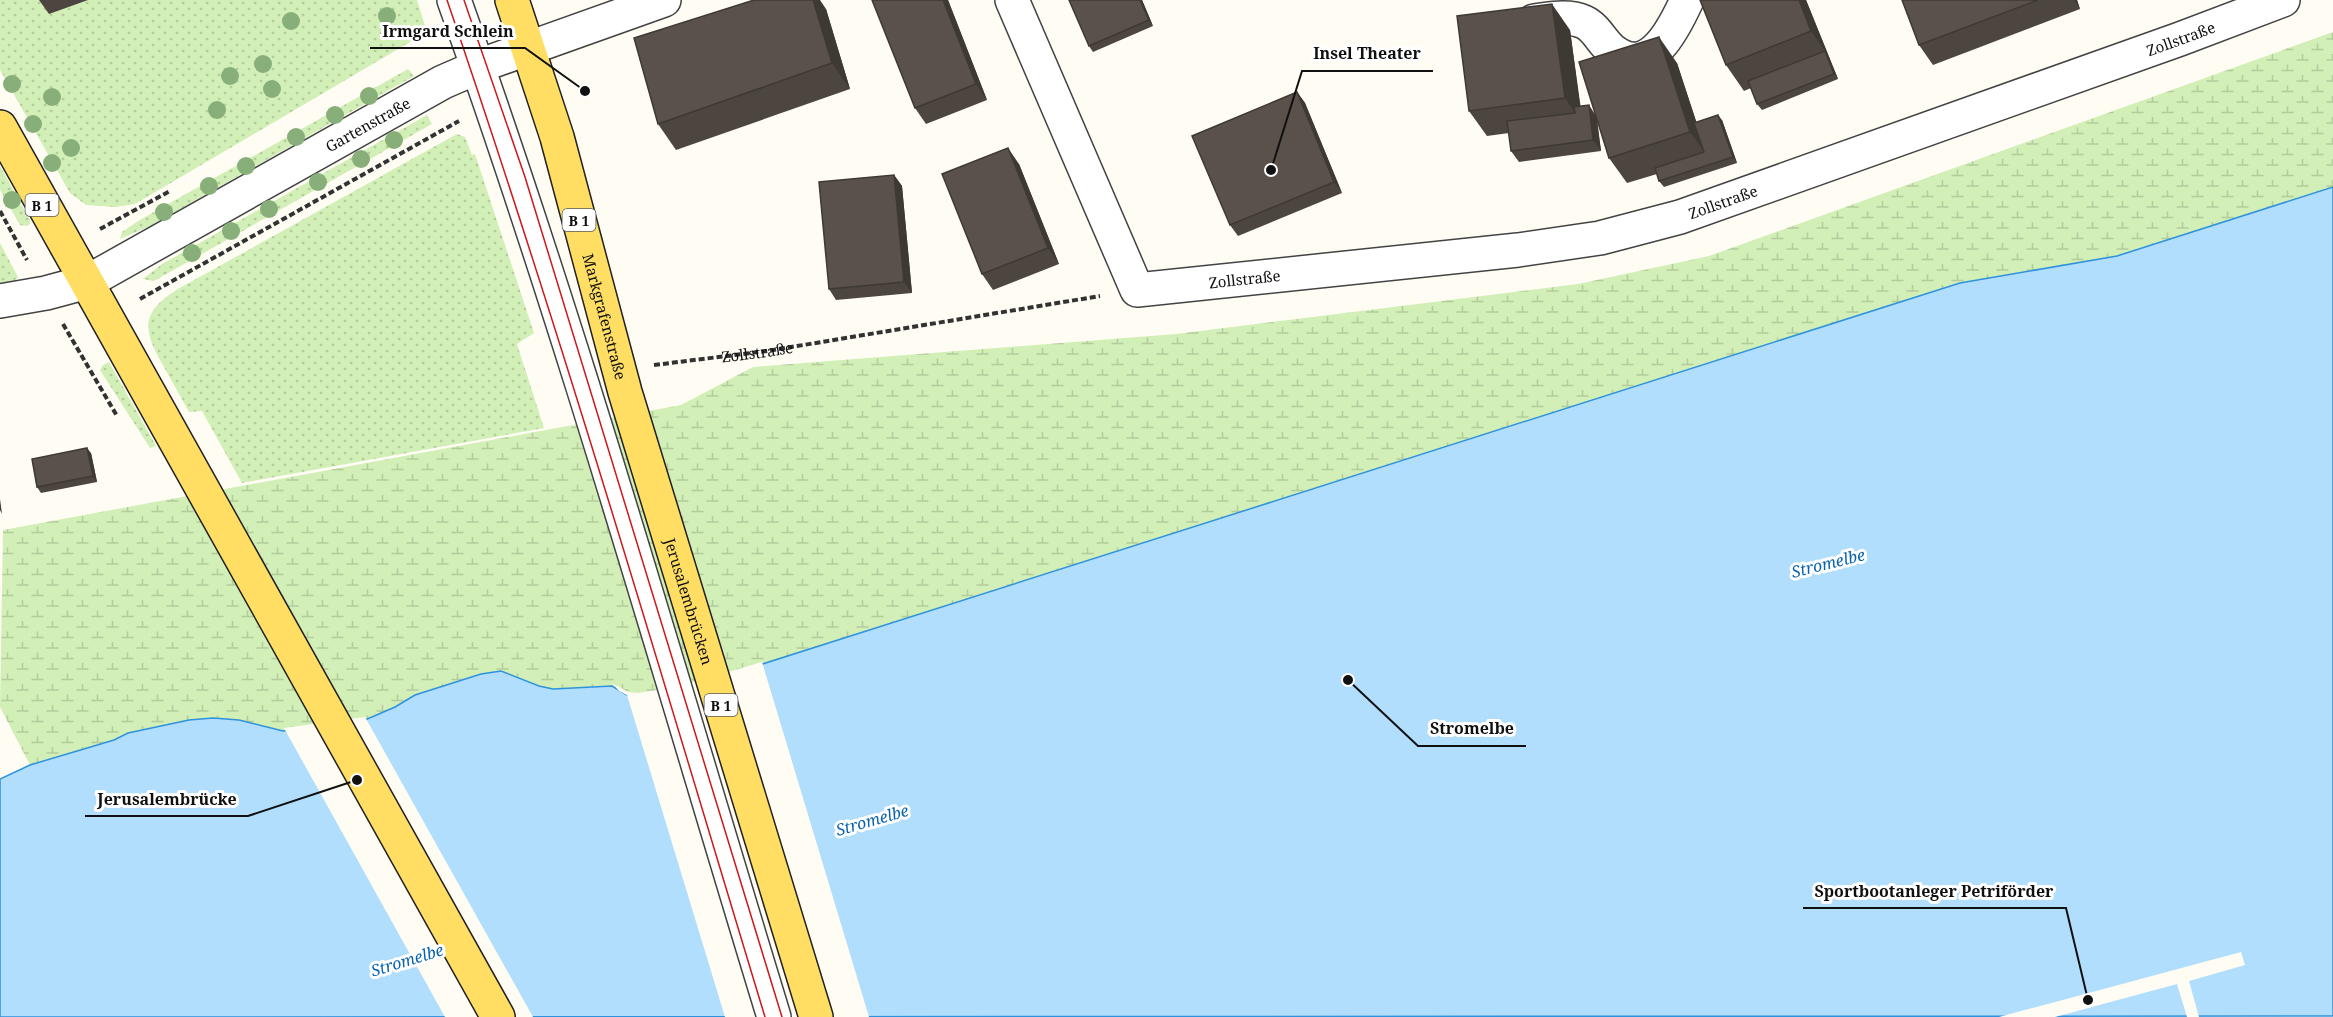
<svg xmlns="http://www.w3.org/2000/svg" width="2333" height="1017" viewBox="0 0 2333 1017" font-family="'Noto Serif',serif">
	<defs>
		<pattern id="grass-dots" width="8" height="8" patternUnits="userSpaceOnUse" patternTransform="scale(1.5)"><rect width="8" height="8" fill="#d2efb7"/><path d="M2 2h.1M6 6h.1" fill="none" stroke="#b3cc9c" stroke-width="1.8" stroke-linecap="round"/></pattern>
		<pattern id="wetland-marsh" width="20" height="14" patternUnits="userSpaceOnUse" patternTransform="scale(1.5)"><rect width="20" height="14" fill="#d2efb7"/><path d="M1 5h8M5 5V1M11 12h8M15 12V8" fill="none" stroke="#b3cc9c"/></pattern>
	</defs>
	<rect width="100%" height="100%" fill="#fffdf3"/>
	<g fill="url(#grass-dots)">
		<path d="M0 0H417L427 32 135 204 115 207 86 205 70 193 0 70Z"/>
		<path d="M408 69 414 76 150 226 120 239 122 232 138 221Z"/>
		<path d="M427 115 432 124 154 281 143 279 162 264Z"/>
		<path d="M457 134 465 137 472 155 475 154 534 333 517 344 544 428 242 483 202 411 189 412C181 397 172 382 164 367 143 331 139 313 178 289Z"/>
		<path d="M0 166 30 220V224L27 226 20 225 0 190Z"/>
		<path d="M0 243 18 277 14 281 0 284Z"/>
		<path d="M109 362 156 446 150 448 100 370 103 365Z"/>
	</g>
	<path fill="url(#wetland-marsh)" d="M2333 32V187L2117 256 1960 283 709 681 639 696 627 695 612 686 553 689 539 686 521 678 437 688 415 695 395 707 365 720 283 731 239 720 213 718 189 720 128 733 114 740 30 765 0 707 3 530 681 405 753 367 1176 334 1578 284 1709 256Z"/>
	<path fill="#b1defd" stroke="#2f92dc" stroke-width="1.5" d="M2333 187V1016L0 1017V779L30 765 114 740 128 733 189 720 213 718 239 720 283 731 365 720 395 707 415 695 481 674 501 671 539 686 553 689 612 686 627 695 639 696 709 681 1960 283 2117 256Z"/>
	<g fill="#fffdf3">
		<path d="M762 662 869 1017H725L627 695 619 691 612 683 628 692 638 693 670 688 708 678Z"/>
		<path d="M365 717 533 1017H445L284 728Z"/>
		<path d="M2241 952 2245 965 2189 981 2199 1017H2187L2177 984 2055 1017H1999Z"/>
	</g>
	<g fill="none" stroke-linecap="round" stroke-linejoin="round">
		<defs>
			<g id="minor">
				<path d="M454 0C574 335 670 677 774 1017"/>
				<path id="s2" d="M1012 0 1137 290 1518 250 1600 238 1680 217 2180 39 2283 0"/>
				<path d="M1534 21C1550 19 1568 15 1584 22 1597 28 1602 43 1613 51 1650 80 1675 26 1687 0"/>
				<path id="s3" d="M0 301 46 293 87 282 443 82 487 63 664 0"/>
			</g>
			<g id="major">
				<path id="s4" d="M512 0 557 137 625 392 816 1017"/>
				<path d="M0 127 498 1017"/>
			</g>
		</defs>
		<use href="#minor" stroke="#434343" stroke-width="36"/>
		<use href="#major" stroke="#212121" stroke-width="36"/>
		<g stroke="#323232" stroke-width="4" stroke-dasharray="6 3" stroke-linecap="butt">
			<path d="M0 211 27 260"/>
			<path d="M100 229 170 191"/>
			<path d="M140 299 459 121"/>
			<path d="M63 324 117 416"/>
			<path id="s1" d="M654 365 767 351 1100 296"/>
		</g>
		<use href="#minor" stroke="#fff" stroke-width="33"/>
		<use href="#major" stroke="#ffde63" stroke-width="33"/>
		<g stroke="#d1171a" stroke-width="1.5">
			<path d="M447 0C562 336 662 677 765 1017"/>
			<path d="M464 0 525 177 782 1017"/>
		</g>
	</g>
	<g fill="#88af7a">
		<circle cx="387" cy="16" r="9"/>
		<circle cx="291" cy="21" r="9"/>
		<circle cx="263" cy="64" r="9"/>
		<circle cx="230" cy="76" r="9"/>
		<circle cx="12" cy="84" r="9"/>
		<circle cx="272" cy="89" r="9"/>
		<circle cx="369" cy="96" r="9"/>
		<circle cx="52" cy="97" r="9"/>
		<circle cx="217" cy="110" r="9"/>
		<circle cx="335" cy="115" r="9"/>
		<circle cx="33" cy="124" r="9"/>
		<circle cx="296" cy="137" r="9"/>
		<circle cx="394" cy="140" r="9"/>
		<circle cx="71" cy="148" r="9"/>
		<circle cx="361" cy="159" r="9"/>
		<circle cx="52" cy="163" r="9"/>
		<circle cx="246" cy="166" r="9"/>
		<circle cx="318" cy="182" r="9"/>
		<circle cx="209" cy="186" r="9"/>
		<circle cx="12" cy="200" r="9"/>
		<circle cx="269" cy="209" r="9"/>
		<circle cx="164" cy="212" r="9"/>
		<circle cx="231" cy="231" r="9"/>
		<circle cx="192" cy="253" r="9"/>
	</g>
	<g fill="#4d4640">
		<path d="M39 0H88L49 14Z"/>
		<path d="M948 0 987 100 926 124 915 108Z"/>
		<path d="M1142 0 1153 26 1093 52 1089 46Z"/>
		<path d="M1700 0H1806L1838 79 1762 110 1757 104 1751 88 1744 91 1726 65Z"/>
		<path d="M1902 0H2077L2080 9 1933 65 1919 45Z"/>
		<path d="M826 9 850 89 676 150 658 124Z"/>
		<path d="M1570 30 1580 106 1596 115 1677 63 1696 122 1722 120 1737 163 1664 187 1659 181 1657 174 1627 183 1609 158 1597 118 1601 151 1519 162 1511 151 1509 133 1487 136 1469 111Z"/>
		<path d="M1297 92 1305 103 1342 193 1238 236 1230 225Z"/>
		<path d="M1019 164 1059 264 993 290 982 274Z"/>
		<path d="M894 175 902 186 912 293 836 300 829 289Z"/>
		<path d="M91 453 97 482 41 493 37 487Z"/>
	</g>
	<g fill="#3f3934">
		<path d="M813 0H820L826 9 850 89 832 63Z"/>
		<path d="M943 0H948L987 100 976 84Z"/>
		<path d="M1140 0H1142L1153 26 1149 20Z"/>
		<path d="M1799 0H1806L1838 79 1834 74 1825 51 1811 31Z"/>
		<path d="M2074 0H2077L2080 9Z"/>
		<path d="M1552 4 1570 30 1583 124 1565 98Z"/>
		<path d="M1659 37 1677 63 1708 157 1690 132Z"/>
		<path d="M1297 92 1305 103 1342 193 1334 182Z"/>
		<path d="M1589 105 1596 116 1601 151 1593 140Z"/>
		<path d="M1718 115 1722 120 1737 163 1733 157Z"/>
		<path d="M1008 148 1019 164 1059 264 1048 248Z"/>
		<path d="M894 175 902 186 912 293 904 282Z"/>
		<path d="M87 448 91 453 97 482 93 476Z"/>
		<path d="M0 499 2 514 0 510Z"/>
	</g>
	<g fill="#5a514b" stroke="#3f3934" stroke-width="1.5">
		<path d="M754 0H813L832 63 658 124 634 38Z"/>
		<path d="M872 0H943L976 84 915 108Z"/>
		<path d="M1069 0H1140L1149 20 1089 46Z"/>
		<path d="M1700 0H1799L1811 31 1726 65Z"/>
		<path d="M1902 0H2038L1919 45Z"/>
		<path d="M1552 4 1565 98 1469 111 1457 16Z"/>
		<path d="M1659 37 1690 132 1609 158 1579 62Z"/>
		<path d="M1825 51 1834 74 1757 104 1748 81Z"/>
		<path d="M1297 92 1334 182 1230 225 1192 136Z"/>
		<path d="M1589 105 1593 140 1511 151 1507 121 1575 113 1574 107Z"/>
		<path d="M1718 115 1733 157 1659 181 1655 168 1704 152 1694 123Z"/>
		<path d="M1008 148 1048 248 982 274 942 174Z"/>
		<path d="M894 175 904 282 829 289 819 182Z"/>
		<path d="M87 448 93 476 37 487 32 459Z"/>
	</g>
	<g text-anchor="middle" dominant-baseline="central" stroke-width="6" stroke-linejoin="round" paint-order="stroke">
		<g fill="#fff" stroke="#585858" stroke-width="1.5">
			<rect x="25.5" y="194" width="33" height="22" rx="4.5"/>
			<rect x="562.5" y="209" width="33" height="22" rx="4.5"/>
			<rect x="704.5" y="694" width="33" height="22" rx="4.5"/>
		</g>
		<g font-size="14" font-weight="bold" fill="#101010">
			<text x="42" y="205">B 1</text>
			<text x="579" y="220">B 1</text>
			<text x="721" y="705">B 1</text>
		</g>
		<g font-size="15" fill="#101010" stroke="#fff">
			<text stroke="none"><textPath href="#s2" startOffset="1396">Zollstraße</textPath></text>
			<text stroke="none"><textPath href="#s3" startOffset="411">Gartenstraße</textPath></text>
			<text stroke="none"><textPath href="#s2" startOffset="910">Zollstraße</textPath></text>
			<text stroke="none"><textPath href="#s2" startOffset="424">Zollstraße</textPath></text>
			<text stroke="none"><textPath href="#s4" startOffset="330">Markgrafenstraße</textPath></text>
			<text stroke="none"><textPath href="#s1" startOffset="104">Zollstraße</textPath></text>
			<text stroke="none"><textPath href="#s4" startOffset="627">Jerusalembrücken</textPath></text>
		</g>
		<g font-size="16" font-style="italic" fill="#0963b1" stroke="#fff">
			<text transform="translate(1828 563) rotate(-14)">Stromelbe</text>
			<text transform="translate(872 820) rotate(-16)">Stromelbe</text>
			<text transform="translate(407 960) rotate(-17)">Stromelbe</text>
		</g>
	</g>
	<path fill="none" stroke="#101010" stroke-width="2" d="M585 91L525 48H370M1271 170L1302 71H1433M1348 680L1418 746H1526M357 780L248 816H85M2088 1000L2066 908H1803"/>
	<g fill="#101010" stroke="#fff" stroke-width="2">
		<circle cx="585" cy="91" r="6"/>
		<circle cx="1271" cy="170" r="6"/>
		<circle cx="1348" cy="680" r="6"/>
		<circle cx="357" cy="780" r="6"/>
		<circle cx="2088" cy="1000" r="6"/>
	</g>
	<g font-size="16" text-anchor="middle" font-weight="bold" fill="#101010" stroke="#fff" stroke-width="6" stroke-linejoin="round" paint-order="stroke">
		<text x="448" y="37">Irmgard Schlein</text>
		<text x="1367" y="59">Insel Theater</text>
		<text x="1472" y="734">Stromelbe</text>
		<text x="167" y="805">Jerusalembrücke</text>
		<text x="1934" y="897">Sportbootanleger Petriförder</text>
	</g>
</svg>
